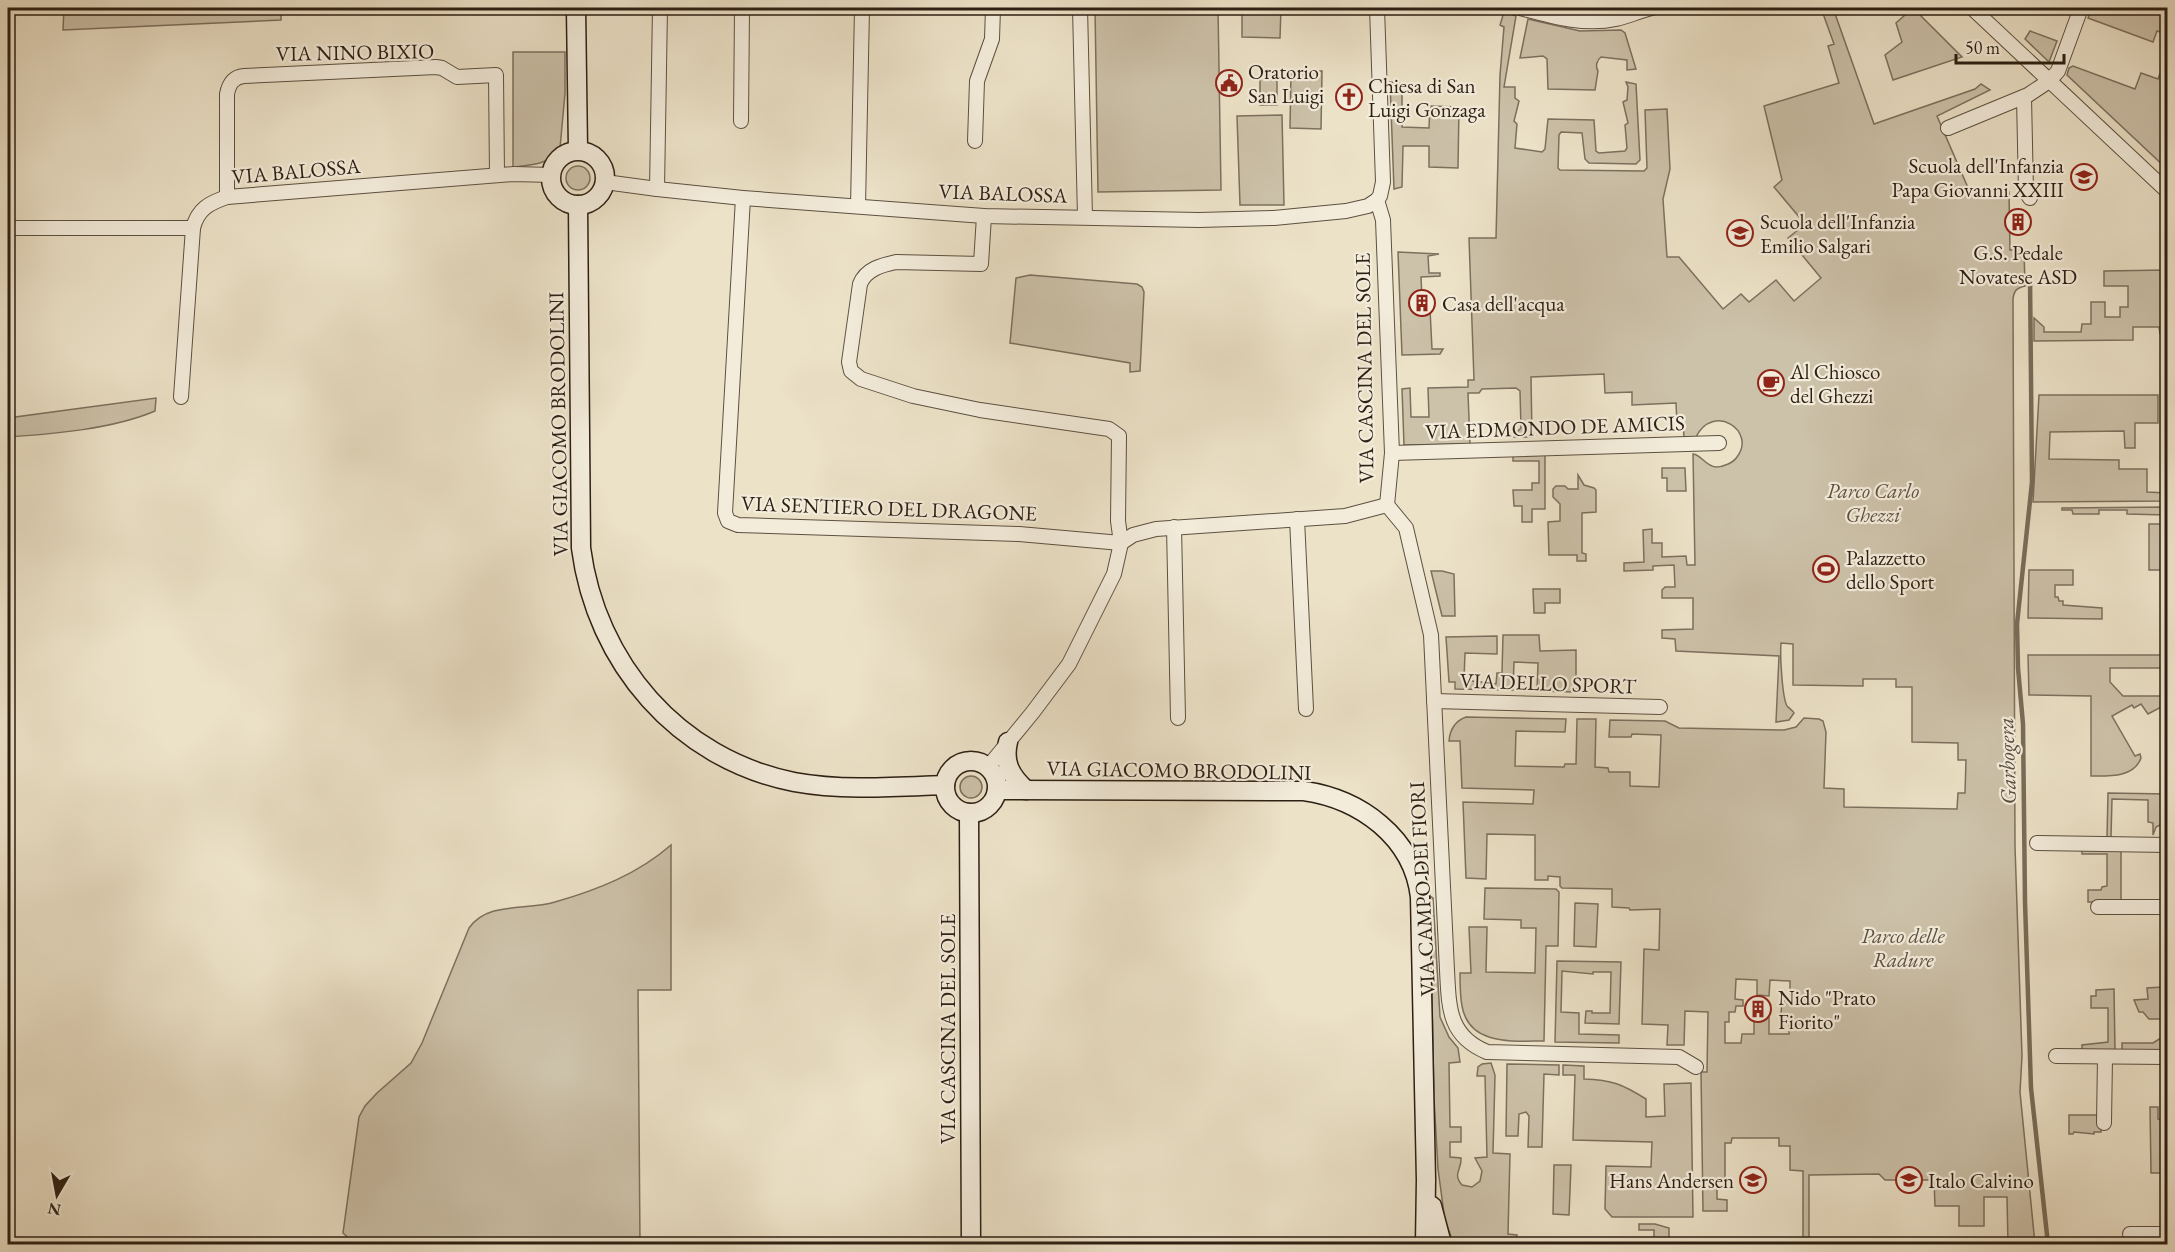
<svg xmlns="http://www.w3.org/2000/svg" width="2175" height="1252" viewBox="0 0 2175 1252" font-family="'EB Garamond',serif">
	<rect width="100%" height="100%" fill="#ece2c8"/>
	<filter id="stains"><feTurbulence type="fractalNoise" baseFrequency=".00333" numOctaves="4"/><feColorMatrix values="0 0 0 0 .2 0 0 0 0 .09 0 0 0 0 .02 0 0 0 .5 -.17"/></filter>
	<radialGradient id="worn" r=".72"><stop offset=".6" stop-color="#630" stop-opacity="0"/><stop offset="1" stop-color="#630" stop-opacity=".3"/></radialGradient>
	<g fill="#ccc1a9" stroke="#7c705e" stroke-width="1.5" fill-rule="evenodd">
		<path d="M64 8H281V20L63 30Z"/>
		<path d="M1095 8H1218L1221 190 1098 192Z"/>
		<path d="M1242 8H1281L1280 38 1242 37Z"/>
		<path d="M1821 8H1833L1874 124 1975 89 1981 84 1990 90 1937 116 1969 190 2009 192 2010 250H2024L2025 286C2017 288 2014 290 2013 299L2015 846 2022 1056 2020 1092 2035 1244H2008L2007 1197H1984V1226H1959V1206H1935L1934 1180H1885L1879 1174 1809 1175V1244H1803V1171L1790 1170V1146H1779V1138H1732L1731 1143H1725V1182L1717 1183V1199L1727 1200V1211H1703L1701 1072H1707L1708 1012 1685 1011 1684 1045H1667L1668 1025 1642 1024 1644 949 1659 950 1660 909 1630 910 1629 908 1612 907V889L1562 888 1560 886V877L1548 876V880H1535V835L1487 834 1486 879 1466 878 1463 802 1533 804 1534 790 1462 788 1460 741H1449C1450 729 1455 721 1466 717L1566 719 1565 732 1516 731 1515 766 1564 767 1565 764H1576L1577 719H1596L1595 767 1608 768 1609 772H1630V786L1659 787 1661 735 1632 734 1631 737H1609L1610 720 1665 721 1679 728 1784 730 1796 727 1804 718 1819 719 1823 721 1826 732 1824 788 1844 789V807L1957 809 1958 793H1965L1966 760H1958V743L1912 742V687H1896V679H1863V686L1793 685V644L1781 643C1780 654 1782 697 1787 706 1788 707 1794 712 1794 713L1789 720 1776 722 1779 656 1676 651 1675 639 1662 638V630L1693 629V598H1662V590L1665 587H1675L1674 565 1653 566V570L1624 571V563L1644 562 1643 530 1652 529V543H1662V557L1686 556 1687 565H1695L1693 454C1702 455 1705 466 1716 467 1723 467 1733 463 1737 457 1757 431 1713 402 1696 437H1684L1683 424H1677L1676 403 1632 405V392L1605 393 1604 374 1531 377 1532 437H1509V432L1518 431 1521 428 1520 391 1516 388 1482 389 1479 393H1468L1470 444 1404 445 1402 389 1410 388 1411 417H1429L1428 388 1468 387V380H1474L1469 238H1496L1500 75 1504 27 1500 25 1504 12 1516 16 1504 87H1515V98L1519 101 1514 121 1517 124 1515 148 1542 152 1545 149 1548 119 1594 120 1596 151 1599 153 1625 151 1627 148 1625 125 1628 123 1623 102 1627 100 1628 87 1626 82 1636 84 1640 160 1636 164 1589 163 1585 159 1582 133 1561 132 1559 135 1558 168 1560 170 1644 171 1647 168 1645 110 1667 109 1670 169 1663 199 1667 257H1679L1723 309 1741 294 1749 302 1776 280 1794 301 1821 278 1788 238 1805 224 1774 187 1782 180 1764 106 1839 83 1828 46 1834 44ZM1736 979 1757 980V995L1769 996 1770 980 1790 981V1000H1782L1781 1014 1789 1015V1034H1769V1017L1754 1016V1034H1742L1741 1043H1725V1022H1729V1012H1735L1736 1006H1743V1000L1735 999Z"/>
		<path d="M1913 8 1962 57 1893 80 1885 55 1902 42 1896 23Z"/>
		<path d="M2092 8H2167V34L2157 31 2153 42 2088 18Z"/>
		<path d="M1528 19 1580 31 1621 30 1625 33 1636 69 1627 70V60L1601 57C1597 60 1595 66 1598 71L1595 90 1548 89 1547 59 1543 56 1520 58Z"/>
		<path d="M2030 31 2057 41 2049 62 2025 39Z"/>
		<path d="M513 52H565V93L560 148C550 165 531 165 513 167Z"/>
		<path d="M2167 54V169L2067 75 2069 68 2073 66 2135 89 2141 73 2158 79Z"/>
		<rect x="1260" y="70" width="17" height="35"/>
		<path d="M1291 71H1322L1321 129 1290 128Z"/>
		<path d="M1390 82 1402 84V127L1429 128 1430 106 1459 107 1458 168 1429 167V146H1403L1402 187 1394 189Z"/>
		<path d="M1282 115 1284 205H1240L1237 116Z"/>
		<circle cx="578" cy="178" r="12"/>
		<path d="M1398 252 1439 254 1428 256 1429 273H1440V276L1421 277 1422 298 1416 299 1417 309H1430L1432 349H1443L1440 354 1402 355Z"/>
		<path d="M2167 270V335L2160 334 2159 327H2133V340L2034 341V318L2044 327V332H2081L2082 324H2091V302H2105V317H2120V307H2128V286H2104V271Z"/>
		<path d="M1030 275 1137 284 1142 287 1144 292 1140 371 1130 372V363L1010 343 1016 278Z"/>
		<path d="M2039 395H2158V423H2135V448H2125L2124 431 2050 432 2049 459 2119 460V469H2147V492L2167 493V501L2033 502Z"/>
		<path d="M156 398 155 411C113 429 53 434 8 437V418Z"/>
		<path d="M1545 455V509H1532V522H1522V506H1514L1513 490H1532V483H1539V461H1513V456Z"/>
		<path d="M1662 468H1685L1686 491H1667V478H1662Z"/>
		<path d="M1578 475 1584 485 1594 488 1596 490V512L1582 513V553L1586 554V561H1577V555H1549L1548 522 1560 521V504L1553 497V489L1556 486H1565L1568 489H1578Z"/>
		<path d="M2167 507V515L2127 514V510H2099V514H2073L2072 510H2062V508Z"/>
		<path d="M2149 524H2167V528L2162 529V566H2165V570H2149Z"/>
		<path d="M2029 570H2073V585H2055V597H2058L2059 601H2063V605L2102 608V619L2028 618Z"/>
		<path d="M1431 571H1442L1454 574 1455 616H1442Z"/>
		<path d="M1533 589H1560V603H1545V613H1534Z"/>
		<path d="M1503 635H1539L1540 651 1576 650V692L1537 691 1538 663 1514 662 1513 690 1455 689V682H1449L1446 637 1497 636V654L1465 653 1464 680 1496 684 1497 673H1502Z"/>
		<path d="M2028 655H2167V668H2110V682L2123 696H2167V713L2163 706 2148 714 2141 704 2134 708 2132 705 2112 716 2135 756 2140 754 2141 758C2134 778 2108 776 2091 776V696L2029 695Z"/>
		<circle cx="971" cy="787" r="11"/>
		<path d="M2108 793 2167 794 2166 822 2156 827 2153 835V823L2148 822V800L2112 799 2111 837H2107Z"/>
		<path d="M671 845V990H638L640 1244H355L343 1233 359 1117 365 1106 377 1093 411 1063 422 1043 469 928C488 901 526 911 555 902 597 890 638 874 671 845Z"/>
		<path d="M2082 850 2121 851V902H2088V890H2101L2102 887 2107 886V854H2082Z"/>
		<path d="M1485 888 1556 889 1559 892 1558 946H1546L1544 1041C1513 1041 1469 1046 1462 1006 1460 996 1460 984 1460 973H1471L1469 927H1487L1486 972 1535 973 1536 928H1521V920L1484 919Z"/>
		<path d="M1430 896 1433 898 1440 1017 1449 1037 1458 1048 1460 1062 1449 1063 1450 1127H1461V1142H1450V1157L1461 1158C1462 1169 1452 1174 1462 1185L1472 1187 1480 1181 1482 1171 1475 1158 1487 1157 1485 1076H1477L1478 1067 1482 1064 1491 1063 1495 1075 1493 1153 1510 1154 1508 1234 1517 1235 1516 1244H1454L1445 1221 1438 1169 1434 1098Z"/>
		<path d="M1575 903 1598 904 1596 947 1574 946Z"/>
		<path d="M1557 961 1621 962 1619 1024 1585 1023 1586 1011H1592V1013H1610L1611 972H1593V974L1562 971 1561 1012 1579 1013V1034L1619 1035V1043L1555 1042Z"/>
		<path d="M2163 987V993H2167V1015L2162 1019H2149L2143 1012H2139L2134 1000 2148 999 2147 988Z"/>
		<path d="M2114 989 2115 1050H2082V1045L2108 1042V1008H2091V996H2096V990Z"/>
		<path d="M2167 1034V1050H2122V1043H2153Z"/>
		<path d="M1507 1064 1559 1065V1075L1544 1074 1542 1147H1528L1529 1116 1526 1112 1519 1114 1518 1136H1506Z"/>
		<path d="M1563 1065 1584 1066V1079C1612 1080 1622 1084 1646 1099V1117L1665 1116 1664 1084 1691 1083 1693 1217H1612L1605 1209 1606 1166 1651 1167 1652 1142 1573 1140 1575 1075H1563Z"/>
		<path d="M2150 1107H2158V1119L2167 1120V1173H2151Z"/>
		<path d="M2069 1115H2101V1132H2094V1134L2074 1132 2073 1134H2069Z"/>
		<path d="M1554 1165H1571L1569 1215 1553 1214Z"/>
		<path d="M1639 1224H1655L1669 1228V1244H1654V1230H1639Z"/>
	</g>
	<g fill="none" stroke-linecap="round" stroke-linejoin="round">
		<path stroke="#796c5a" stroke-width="4.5" d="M2030 276 2032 482 2017 624 2018 668 2023 724 2025 902 2031 1088 2048 1244"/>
		<defs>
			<g id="street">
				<path d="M1080 8 1085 217"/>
				<path d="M1520 8C1550 16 1584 26 1616 19 1628 16 1640 11 1652 8"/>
				<path d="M1972 8 2168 192"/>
				<path d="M2024 97 2026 192 2030 198"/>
				<path d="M741 121 742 8"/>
				<path d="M1948 128 2028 95 2049 81 2058 71 2081 8"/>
				<path d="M975 141 977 81 992 39 993 8"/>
				<path d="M605 182 657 189 743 198 984 216 1199 220 1274 218 1346 211 1368 206 1377 200 1380 196 1383 182 1377 8"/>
				<path d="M657 189 660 8"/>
				<path d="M227 197V94C229 84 233 77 244 76L436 67 442 68 457 77 496 75 497 175"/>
				<path d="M743 198 725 513 728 521 738 525 1019 534 1121 543"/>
				<path d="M1377 200 1383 220 1392 453 1387 505"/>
				<path d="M858 206 862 8"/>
				<path d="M984 216 981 264 896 262C882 265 866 269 860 284L849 362 851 371 861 379 913 396 980 410 1109 429 1119 436 1118 521 1121 543 1114 574 1069 664 1033 712 988 767"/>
				<path d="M8 228H193"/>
				<path d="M181 397 193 228C198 209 209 203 227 197L514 174 551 175"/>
				<path d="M1392 453 1719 443"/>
				<path d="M1387 505 1406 528 1431 635 1447 970C1449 1007 1448 1036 1487 1052L1679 1057 1696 1067"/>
				<path d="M1297 519 1306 709"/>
				<path d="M1174 527 1178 718"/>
				<path d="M1121 543 1133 535 1156 529 1345 516 1387 505"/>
				<path d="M1434 701 1660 707"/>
				<path d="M2037 843 2168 845"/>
				<path d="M2098 907H2168"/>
				<path d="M2056 1056 2168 1057"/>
				<path d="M2104 1123 2105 1057"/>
				<path d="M2130 1234H2168"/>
			</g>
			<g id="secondary">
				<path d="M576 8 578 150"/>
				<circle cx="578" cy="178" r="27"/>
				<path d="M578 205 581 548C596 663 678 759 794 782 843 791 895 787 945 785"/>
				<path d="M1008 742C1003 763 1011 776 1026 790"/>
				<circle cx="971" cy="787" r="26"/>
				<path d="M997 790 1304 791C1360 799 1413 837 1420 897L1426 1180 1425 1244"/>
				<path d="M969 813 971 1244"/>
				<path d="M1432 1206 1442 1244"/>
			</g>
		</defs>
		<use href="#street" stroke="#5d5040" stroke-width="16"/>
		<use href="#secondary" stroke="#2d1f13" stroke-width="21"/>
		<use href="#street" stroke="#f3ecdb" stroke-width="14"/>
		<use href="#secondary" stroke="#f3ecdb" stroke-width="18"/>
	</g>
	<defs>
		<symbol id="civic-ring" viewBox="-11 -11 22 22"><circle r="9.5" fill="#f3ecdb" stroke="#8f2418" stroke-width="1.5"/><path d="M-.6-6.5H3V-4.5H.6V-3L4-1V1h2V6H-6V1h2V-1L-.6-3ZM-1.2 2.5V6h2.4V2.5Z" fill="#8f2418"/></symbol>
		<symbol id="church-ring" viewBox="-11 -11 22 22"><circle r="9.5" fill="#f3ecdb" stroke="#8f2418" stroke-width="1.5"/><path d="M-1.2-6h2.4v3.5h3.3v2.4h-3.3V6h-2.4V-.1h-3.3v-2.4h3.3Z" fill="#8f2418"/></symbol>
		<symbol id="school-ring" viewBox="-11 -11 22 22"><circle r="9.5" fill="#f3ecdb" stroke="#8f2418" stroke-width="1.5"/><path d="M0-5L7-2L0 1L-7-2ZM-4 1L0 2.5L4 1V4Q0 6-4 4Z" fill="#8f2418"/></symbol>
		<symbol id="building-ring" viewBox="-11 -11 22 22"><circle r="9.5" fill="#f3ecdb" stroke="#8f2418" stroke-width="1.5"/><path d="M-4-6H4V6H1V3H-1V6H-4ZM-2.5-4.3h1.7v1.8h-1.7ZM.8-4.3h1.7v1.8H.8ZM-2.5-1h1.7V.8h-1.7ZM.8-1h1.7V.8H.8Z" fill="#8f2418"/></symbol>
		<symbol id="cafe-ring" viewBox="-11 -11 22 22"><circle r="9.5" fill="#f3ecdb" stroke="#8f2418" stroke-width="1.5"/><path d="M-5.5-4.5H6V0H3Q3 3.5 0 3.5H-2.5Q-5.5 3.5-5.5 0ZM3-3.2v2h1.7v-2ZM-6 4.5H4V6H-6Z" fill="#8f2418"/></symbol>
		<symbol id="stadium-ring" viewBox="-11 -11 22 22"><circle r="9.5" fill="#f3ecdb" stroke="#8f2418" stroke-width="1.5"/><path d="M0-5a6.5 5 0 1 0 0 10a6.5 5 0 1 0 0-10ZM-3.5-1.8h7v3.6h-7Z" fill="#8f2418"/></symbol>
	</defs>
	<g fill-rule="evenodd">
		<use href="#civic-ring" x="1214" y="68" width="30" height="30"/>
		<use href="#church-ring" x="1334" y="82" width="30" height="30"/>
		<use href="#school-ring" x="2069" y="162" width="30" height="30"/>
		<use href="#building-ring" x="2003" y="207" width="30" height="30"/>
		<use href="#school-ring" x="1725" y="218" width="30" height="30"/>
		<use href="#building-ring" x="1407" y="288" width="30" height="30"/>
		<use href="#cafe-ring" x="1756" y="368" width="30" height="30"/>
		<use href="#stadium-ring" x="1811" y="554" width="30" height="30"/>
		<use href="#building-ring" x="1743" y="994" width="30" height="30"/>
		<use href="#school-ring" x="1738" y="1165" width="30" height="30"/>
		<use href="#school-ring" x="1894" y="1165" width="30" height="30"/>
	</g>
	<g text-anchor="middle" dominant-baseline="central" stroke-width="4.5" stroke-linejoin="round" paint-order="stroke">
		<g font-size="21" fill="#2d1f13" stroke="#f3ecdb">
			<text transform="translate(355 52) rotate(-1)">VIA NINO BIXIO</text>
			<text transform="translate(296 171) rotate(-5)">VIA BALOSSA</text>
			<text transform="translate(1003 193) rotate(2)">VIA BALOSSA</text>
			<text transform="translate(1364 368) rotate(-91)">VIA CASCINA DEL SOLE</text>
			<text transform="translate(558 424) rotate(-91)">VIA GIACOMO BRODOLINI</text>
			<text transform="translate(1555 427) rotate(-2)">VIA EDMONDO DE AMICIS</text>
			<text transform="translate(889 508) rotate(2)">VIA SENTIERO DEL DRAGONE</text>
			<text transform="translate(1548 683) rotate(2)">VIA DELLO SPORT</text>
			<text transform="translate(1179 770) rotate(1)">VIA GIACOMO BRODOLINI</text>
			<text transform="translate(1422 889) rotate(-93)">VIA CAMPO DEI FIORI</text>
			<text transform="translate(947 1029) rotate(-90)">VIA CASCINA DEL SOLE</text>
		</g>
		<g font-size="21" fill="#2d1f13" stroke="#f3ecdb" text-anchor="start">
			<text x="1248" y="71">Oratorio<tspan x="1248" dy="24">San Luigi</tspan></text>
			<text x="1368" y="85">Chiesa di San<tspan x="1368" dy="24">Luigi Gonzaga</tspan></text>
			<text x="2064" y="165" text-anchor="end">Scuola dell'Infanzia<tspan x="2064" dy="24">Papa Giovanni XXIII</tspan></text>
			<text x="1760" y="221">Scuola dell'Infanzia<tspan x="1760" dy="24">Emilio Salgari</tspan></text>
			<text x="2018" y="252" text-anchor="middle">G.S. Pedale<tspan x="2018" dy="24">Novatese ASD</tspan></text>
			<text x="1442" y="303">Casa dell'acqua</text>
			<text x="1790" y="371">Al Chiosco<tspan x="1790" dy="24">del Ghezzi</tspan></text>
			<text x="1846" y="557">Palazzetto<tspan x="1846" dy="24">dello Sport</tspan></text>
			<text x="1778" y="997">Nido "Prato<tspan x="1778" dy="24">Fiorito"</tspan></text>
			<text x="1734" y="1180" text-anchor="end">Hans Andersen</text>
			<text x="1928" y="1180">Italo Calvino</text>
		</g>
		<g font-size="21" font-style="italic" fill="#5d5040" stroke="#f3ecdb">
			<text x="1873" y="490">Parco Carlo<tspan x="1873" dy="24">Ghezzi</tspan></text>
			<text x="1903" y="935">Parco delle<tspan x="1903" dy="24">Radure</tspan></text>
		</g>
		<g font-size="22" font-style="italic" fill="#594c3d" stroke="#f3ecdb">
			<text transform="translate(2007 761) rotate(-92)">Garbogera</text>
		</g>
	</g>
	<rect width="2175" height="1252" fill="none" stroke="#ece2c8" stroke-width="30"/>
	<rect x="9" y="9" width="2157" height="1234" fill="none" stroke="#2d1f13" stroke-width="3"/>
	<rect x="15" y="15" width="2145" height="1222" fill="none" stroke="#2d1f13" stroke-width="1.5"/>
	<g transform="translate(57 1195) rotate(190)" stroke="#f3ecdb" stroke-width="4.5" paint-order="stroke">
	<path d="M0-4.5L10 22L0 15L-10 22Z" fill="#2d1f13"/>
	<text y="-9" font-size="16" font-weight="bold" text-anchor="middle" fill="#2d1f13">N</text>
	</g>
	<path d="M1956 54v9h108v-9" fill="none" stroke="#2d1f13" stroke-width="3"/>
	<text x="1965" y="54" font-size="18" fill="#2d1f13" stroke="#f3ecdb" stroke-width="4.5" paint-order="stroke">50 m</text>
	<rect width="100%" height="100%" filter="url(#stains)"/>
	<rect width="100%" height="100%" fill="url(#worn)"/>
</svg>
